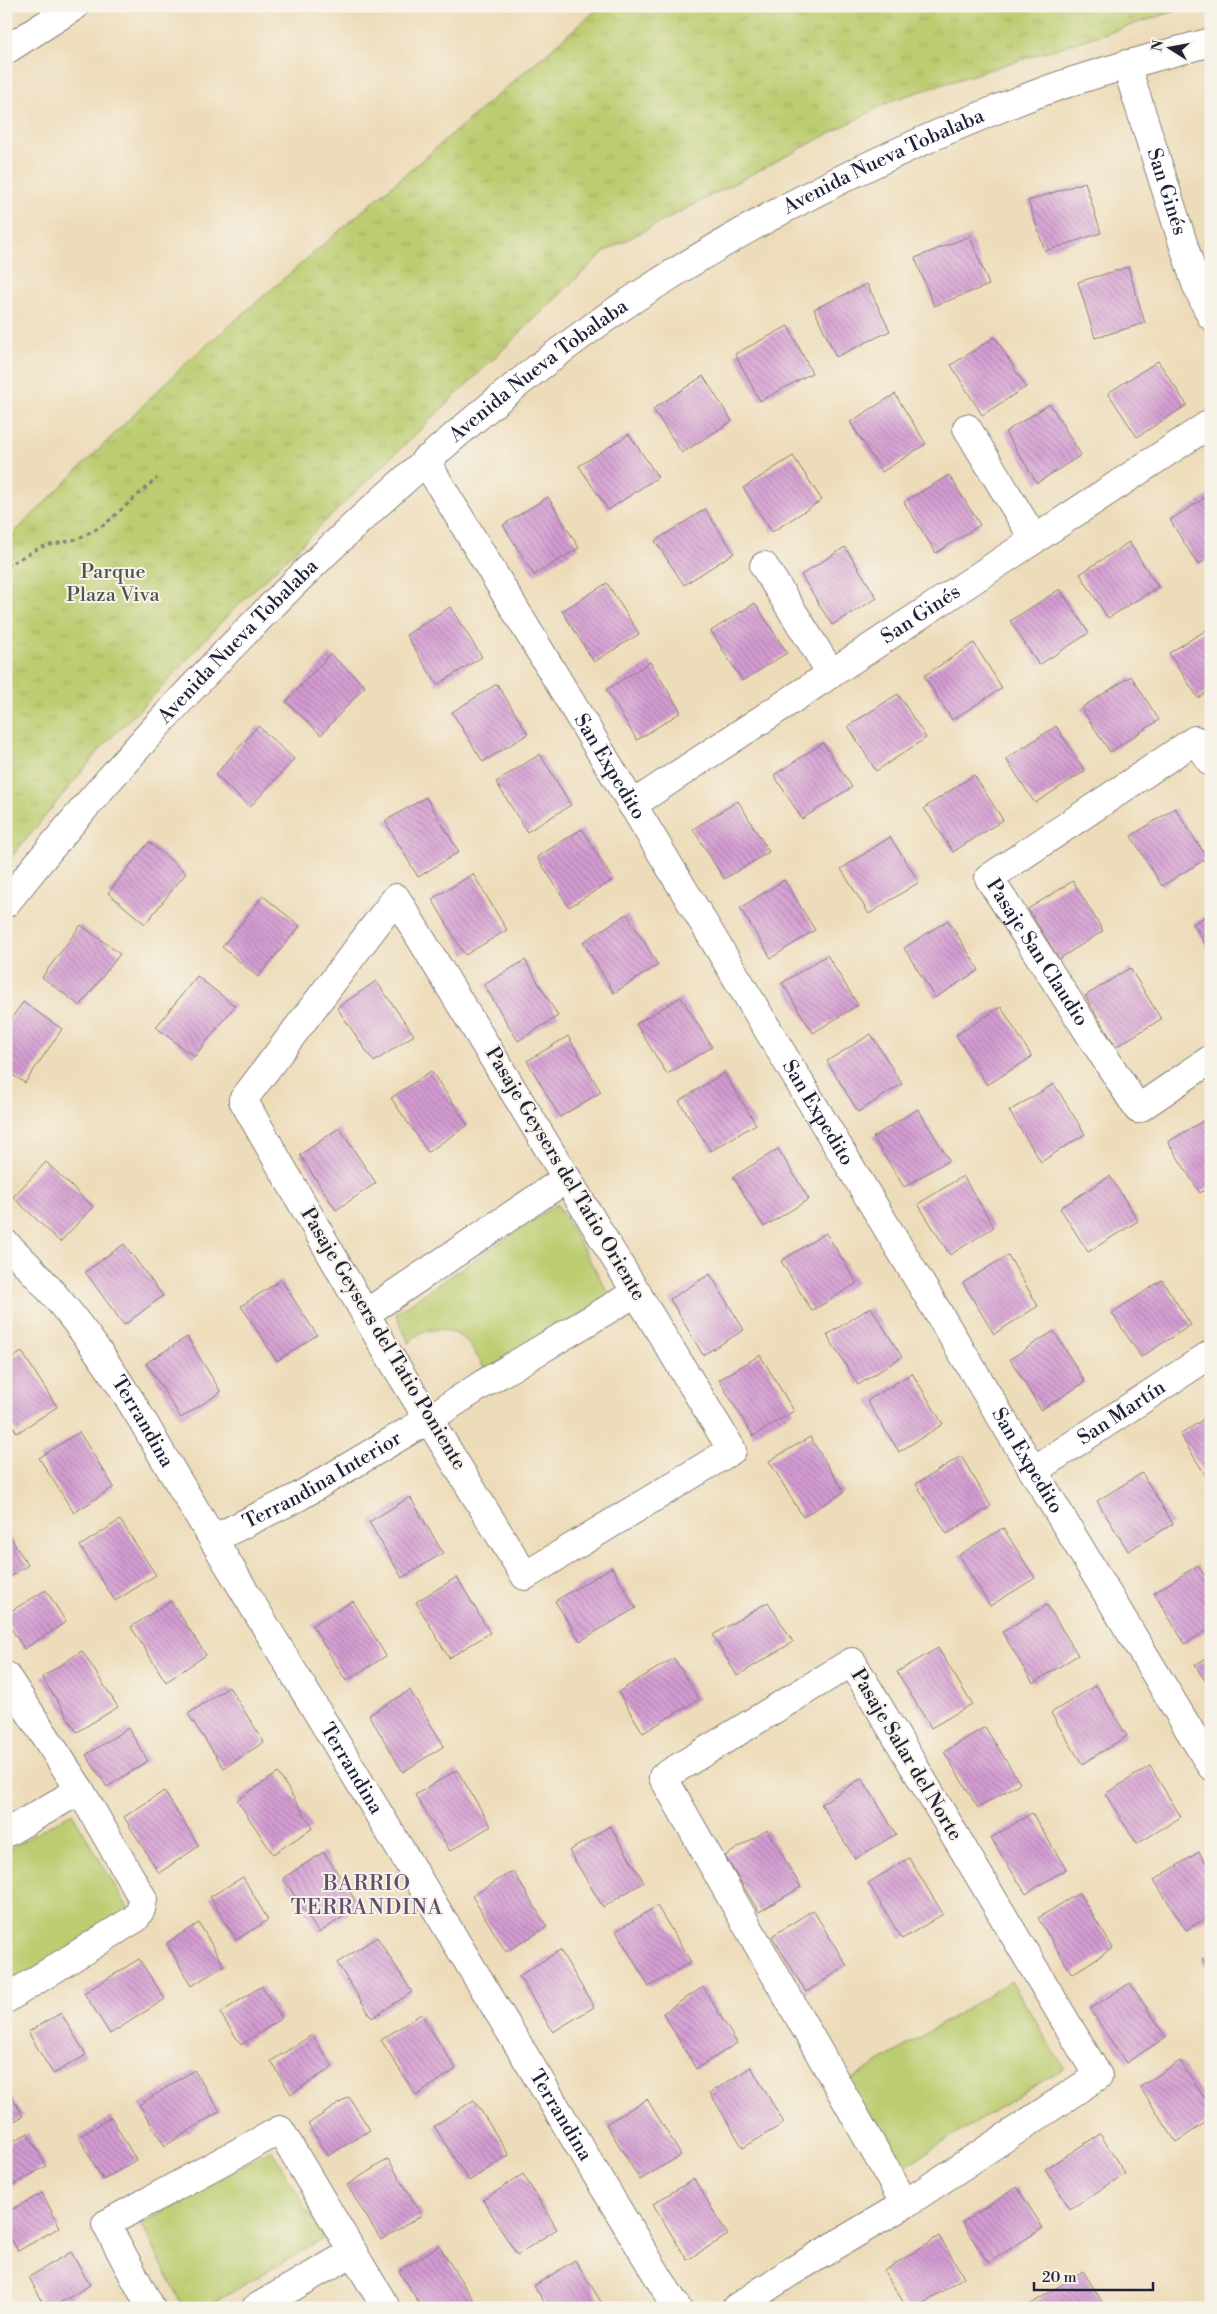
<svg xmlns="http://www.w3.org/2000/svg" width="1217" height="2314" viewBox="0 0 1217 2314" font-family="'Libre Bodoni',serif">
	<defs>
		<pattern id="park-tufts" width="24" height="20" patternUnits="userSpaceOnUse" patternTransform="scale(1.25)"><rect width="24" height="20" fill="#bccc6f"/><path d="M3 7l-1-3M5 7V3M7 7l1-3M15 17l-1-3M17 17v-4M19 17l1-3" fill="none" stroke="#a1af61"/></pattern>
		<pattern id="building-back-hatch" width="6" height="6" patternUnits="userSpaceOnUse" patternTransform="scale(1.25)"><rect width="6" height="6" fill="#d49cd2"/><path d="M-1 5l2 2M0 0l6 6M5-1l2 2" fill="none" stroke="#ac7fac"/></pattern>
	</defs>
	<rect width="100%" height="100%" fill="#f7f3e8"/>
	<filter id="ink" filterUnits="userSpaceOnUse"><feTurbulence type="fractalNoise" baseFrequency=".02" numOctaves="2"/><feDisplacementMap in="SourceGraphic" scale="10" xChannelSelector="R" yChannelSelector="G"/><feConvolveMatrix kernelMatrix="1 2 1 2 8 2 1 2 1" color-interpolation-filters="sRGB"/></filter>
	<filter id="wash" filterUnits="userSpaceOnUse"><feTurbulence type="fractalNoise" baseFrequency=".0096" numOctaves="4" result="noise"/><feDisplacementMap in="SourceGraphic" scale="20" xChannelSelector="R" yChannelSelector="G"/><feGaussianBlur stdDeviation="1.12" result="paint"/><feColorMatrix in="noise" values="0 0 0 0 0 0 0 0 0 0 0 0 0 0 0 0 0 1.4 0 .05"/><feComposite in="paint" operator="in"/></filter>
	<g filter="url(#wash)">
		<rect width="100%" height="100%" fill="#eddcb9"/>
		<g fill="#bccc6f" stroke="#6f7755">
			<path d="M557 1204 611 1297 486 1371C472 1348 462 1326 431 1330 422 1331 414 1336 409 1344L396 1313Z"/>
			<path d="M72 1813 131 1913 6 1987V1851Z"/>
			<path d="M1011 1981 1064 2068 900 2169 847 2082Z"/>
			<path d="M271 2149 324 2238 205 2308H183L142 2224Z"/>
		</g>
		<path fill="url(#park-tufts)" stroke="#6f7755" d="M601 6H1192L893 100 604 252 225 618 159 690 102 747 6 864V541L187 362Z"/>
		<g id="blocks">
			<g fill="url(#building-back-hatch)">
				<path d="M1085 182 1101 233 1045 251 1028 201Z"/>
				<path d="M970 236 989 285 934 306 915 258Z"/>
				<path d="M1128 267 1145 323 1095 338 1078 282Z"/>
				<path d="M867 284 890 331 836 357 814 309Z"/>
				<path d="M788 326 812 373 760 401 735 354Z"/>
				<path d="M995 337 1026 387 982 415 951 365Z"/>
				<path d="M1158 361 1187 405 1137 437 1108 393Z"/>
				<path d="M703 376 732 421 682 453 653 409Z"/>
				<path d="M895 394 926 444 882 472 850 422Z"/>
				<path d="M1050 404 1081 455 1037 483 1005 432Z"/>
				<path d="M629 434 658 477 608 510 579 466Z"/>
				<path d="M793 456 822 500 772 532 743 488Z"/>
				<path d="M949 475 980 525 936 553 904 502Z"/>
				<path d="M1211 494V556L1198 565 1170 520Z"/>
				<path d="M548 497 579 548 534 575 503 525Z"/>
				<path d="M705 509 734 553 684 585 655 541Z"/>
				<path d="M1129 542 1158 587 1108 618 1080 574Z"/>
				<path d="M845 547 877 598 832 625 801 575Z"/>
				<path d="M607 583 639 634 594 662 562 611Z"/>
				<path d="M1060 589 1089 633 1039 665 1010 621Z"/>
				<path d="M755 603 787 653 742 681 711 631Z"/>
				<path d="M450 607 482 657 437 685 406 635Z"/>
				<path d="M1211 627V689L1198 698 1169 653Z"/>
				<path d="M974 643 1002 688 952 720 924 676Z"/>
				<path d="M330 654 365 686 321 735 286 702Z"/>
				<path d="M650 662 681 712 637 740 606 690Z"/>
				<path d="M1131 676 1159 720 1110 752 1081 708Z"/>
				<path d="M497 684 528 734 483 762 452 712Z"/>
				<path d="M898 694 926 738 876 771 848 726Z"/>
				<path d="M258 726 294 759 250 807 215 775Z"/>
				<path d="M1056 726 1085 771 1035 803 1006 759Z"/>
				<path d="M823 743 852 787 802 819 774 775Z"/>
				<path d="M540 754 571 805 527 832 496 782Z"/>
				<path d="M974 775 1003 820 953 852 924 808Z"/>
				<path d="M426 797 459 852 418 877 385 821Z"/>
				<path d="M738 801 769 852 724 879 693 829Z"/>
				<path d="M1175 808 1207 858 1162 886 1131 836Z"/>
				<path d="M582 829 613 880 569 907 537 857Z"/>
				<path d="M890 837 919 882 869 914 841 869Z"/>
				<path d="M149 842 186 873 145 924 108 893Z"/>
				<path d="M473 874 507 930 465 955 432 899Z"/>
				<path d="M784 880 815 930 771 958 740 908Z"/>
				<path d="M1073 881 1103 931 1059 959 1028 909Z"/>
				<path d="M263 896 300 926 258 977 222 947Z"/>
				<path d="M1211 913V953L1193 924Z"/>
				<path d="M627 914 658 965 614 993 583 942Z"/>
				<path d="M948 920 979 970 935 998 904 948Z"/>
				<path d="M81 925 120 954 80 1006 42 977Z"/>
				<path d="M827 955 858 1005 813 1033 782 983Z"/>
				<path d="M525 960 558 1016 518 1041 484 985Z"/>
				<path d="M1130 968 1161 1019 1116 1047 1085 996Z"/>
				<path d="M197 976 235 1006 194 1057 156 1027Z"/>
				<path d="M376 981 414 1035 374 1062 337 1008Z"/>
				<path d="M681 997 712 1047 667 1074 636 1024Z"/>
				<path d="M23 1002 62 1029 25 1083 6 1070V1026Z"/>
				<path d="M1001 1007 1032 1057 987 1085 956 1035Z"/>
				<path d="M871 1034 902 1084 858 1112 827 1061Z"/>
				<path d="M568 1036 601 1092 560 1117 527 1061Z"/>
				<path d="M431 1071 468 1125 428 1152 391 1098Z"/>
				<path d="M724 1073 756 1124 711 1151 679 1101Z"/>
				<path d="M1054 1084 1085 1134 1041 1162 1009 1111Z"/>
				<path d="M918 1109 949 1160 904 1187 873 1137Z"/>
				<path d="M1211 1116V1186L1200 1193 1168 1142Z"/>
				<path d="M339 1128 376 1183 336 1210 300 1155Z"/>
				<path d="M778 1149 809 1199 764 1227 733 1177Z"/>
				<path d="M46 1162 93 1207 60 1242 13 1197Z"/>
				<path d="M963 1176 994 1227 950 1255 918 1204Z"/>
				<path d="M1110 1176 1138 1221 1088 1252 1060 1208Z"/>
				<path d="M826 1233 857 1283 812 1311 781 1261Z"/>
				<path d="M124 1244 163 1296 124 1325 85 1272Z"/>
				<path d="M1008 1255 1038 1306 994 1334 963 1283Z"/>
				<path d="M710 1274 744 1330 703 1355 670 1299Z"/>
				<path d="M281 1280 317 1335 277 1361 241 1306Z"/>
				<path d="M1162 1280 1191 1325 1141 1357 1112 1313Z"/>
				<path d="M871 1307 902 1357 858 1385 827 1335Z"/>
				<path d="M1054 1331 1085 1382 1041 1410 1010 1359Z"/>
				<path d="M187 1337 221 1392 181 1418 146 1363Z"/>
				<path d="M22 1352 57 1407 17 1433 6 1416V1362Z"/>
				<path d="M760 1355 794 1411 753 1436 719 1380Z"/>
				<path d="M912 1373 943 1424 899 1452 867 1401Z"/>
				<path d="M1211 1414V1477L1208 1479 1180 1435Z"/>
				<path d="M79 1432 114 1487 74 1513 39 1458Z"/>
				<path d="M810 1437 844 1492 803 1517 769 1461Z"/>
				<path d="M961 1456 991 1506 947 1534 916 1484Z"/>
				<path d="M1142 1473 1173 1524 1128 1551 1097 1501Z"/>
				<path d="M410 1497 443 1553 402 1578 369 1522Z"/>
				<path d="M120 1520 156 1575 115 1601 80 1546Z"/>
				<path d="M1003 1528 1035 1578 990 1606 959 1555Z"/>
				<path d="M6 1531 28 1565 6 1580Z"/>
				<path d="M1198 1565 1211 1586V1628L1185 1644 1154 1593Z"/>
				<path d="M612 1567 636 1608 580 1641 555 1601Z"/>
				<path d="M457 1577 490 1633 449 1658 416 1602Z"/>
				<path d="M46 1590 66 1622 24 1649 6 1620V1614Z"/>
				<path d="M171 1601 206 1655 166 1682 131 1627Z"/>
				<path d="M353 1601 386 1656 346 1681 312 1625Z"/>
				<path d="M768 1602 793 1642 737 1676 713 1635Z"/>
				<path d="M1047 1605 1078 1655 1033 1683 1002 1632Z"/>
				<path d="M938 1648 972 1704 931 1728 897 1672Z"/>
				<path d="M82 1651 118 1707 77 1732 42 1677Z"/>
				<path d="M1211 1655V1690L1195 1665Z"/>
				<path d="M674 1658 699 1699 643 1733 618 1692Z"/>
				<path d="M1096 1685 1127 1736 1082 1764 1051 1713Z"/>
				<path d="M229 1687 264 1742 224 1768 188 1714Z"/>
				<path d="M410 1690 444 1746 403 1772 369 1715Z"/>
				<path d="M985 1727 1020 1783 978 1808 944 1752Z"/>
				<path d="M128 1728 148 1761 107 1787 86 1755Z"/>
				<path d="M1150 1766 1181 1817 1137 1844 1105 1794Z"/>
				<path d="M457 1770 491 1826 450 1851 415 1795Z"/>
				<path d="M278 1773 313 1828 273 1854 237 1800Z"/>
				<path d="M862 1778 896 1834 855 1859 821 1804Z"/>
				<path d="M164 1791 199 1846 159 1873 124 1817Z"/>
				<path d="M1032 1813 1066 1869 1026 1894 991 1838Z"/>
				<path d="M610 1826 644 1882 603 1907 569 1851Z"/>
				<path d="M767 1830 801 1887 759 1912 725 1856Z"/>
				<path d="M324 1852 359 1906 319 1933 283 1878Z"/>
				<path d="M1199 1852 1211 1871V1915L1186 1930 1154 1880Z"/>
				<path d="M909 1858 943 1914 902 1939 868 1883Z"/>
				<path d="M513 1871 547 1927 506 1952 472 1896Z"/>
				<path d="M243 1877 268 1920 236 1940 210 1897Z"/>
				<path d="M1079 1893 1113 1948 1072 1974 1038 1918Z"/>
				<path d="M657 1906 691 1962 649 1987 616 1931Z"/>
				<path d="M813 1910 847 1966 806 1992 772 1936Z"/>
				<path d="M199 1923 224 1966 191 1986 167 1943Z"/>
				<path d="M377 1937 412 1992 372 2018 337 1963Z"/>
				<path d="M560 1950 594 2007 553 2032 519 1976Z"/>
				<path d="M1211 1954V1973L1202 1959Z"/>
				<path d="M139 1959 165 1999 110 2034 84 1993Z"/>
				<path d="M1130 1983 1166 2037 1126 2063 1090 2009Z"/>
				<path d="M262 1986 282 2018 241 2045 220 2013Z"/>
				<path d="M703 1987 737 2043 696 2069 663 2013Z"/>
				<path d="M61 2013 86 2055 53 2074 28 2032Z"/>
				<path d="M421 2014 456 2069 416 2096 381 2040Z"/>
				<path d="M312 2035 333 2067 291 2094 271 2061Z"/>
				<path d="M1180 2061 1211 2108V2119L1176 2142 1140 2087Z"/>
				<path d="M751 2067 784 2123 743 2148 710 2093Z"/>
				<path d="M194 2070 220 2111 165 2146 139 2105Z"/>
				<path d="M6 2087 23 2116 6 2126Z"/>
				<path d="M349 2097 370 2130 328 2156 308 2124Z"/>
				<path d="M647 2099 681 2155 640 2180 606 2124Z"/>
				<path d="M474 2100 509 2155 469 2181 434 2126Z"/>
				<path d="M111 2117 136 2160 103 2180 79 2137Z"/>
				<path d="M28 2133 46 2166 6 2189V2145Z"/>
				<path d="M1100 2134 1125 2174 1070 2209 1045 2169Z"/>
				<path d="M388 2159 422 2215 381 2240 347 2185Z"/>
				<path d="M523 2174 557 2229 517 2255 483 2200Z"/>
				<path d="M694 2179 728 2235 687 2260 653 2204Z"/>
				<path d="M1017 2187 1043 2228 988 2263 962 2223Z"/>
				<path d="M42 2193 60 2227 18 2251 6 2230V2213Z"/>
				<path d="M939 2236 964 2277 916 2308H907L884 2271Z"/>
				<path d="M439 2246 474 2301 463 2308H422L399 2271Z"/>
				<path d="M71 2252 90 2285 51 2308H46L29 2277Z"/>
				<path d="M575 2260 605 2308H548L534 2286Z"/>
				<path d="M1083 2271 1106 2308H1029L1028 2306Z"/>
			</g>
		</g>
	</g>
	<g filter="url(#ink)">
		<use href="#blocks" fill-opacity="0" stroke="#887f7a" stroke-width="1"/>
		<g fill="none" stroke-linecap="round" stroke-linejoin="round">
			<defs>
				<g id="minor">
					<path d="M6 50 75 6"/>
					<path id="s1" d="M1126 64 1196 284 1211 316"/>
					<path d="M967 428 1034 539"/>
					<path id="s2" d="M425 460 1211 1766"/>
					<path d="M764 566 831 673"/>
					<path id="s3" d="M1211 762 1195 740 989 878 1138 1109 1211 1059"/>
					<path id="s4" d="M632 805 1211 423"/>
					<path d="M396 898 732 1450 525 1576 386 1350 243 1100Z"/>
					<path id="s5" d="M6 903C115 766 234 638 361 519 449 439 539 361 638 296 763 214 897 147 1036 94 1093 73 1152 58 1211 42"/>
					<path id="s6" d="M6 1244C70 1304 119 1377 161 1453L677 2308"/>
					<path d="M365 1314 567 1178"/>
					<path id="s7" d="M1033 1471 1211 1354"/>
					<path id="s8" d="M213 1539 298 1497 429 1419 483 1384 637 1292"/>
					<path d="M6 1676 80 1790 143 1899 141 1909 136 1918 6 1999"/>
					<path d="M6 1833 80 1790"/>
					<path d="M151 2308 106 2224 280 2130 386 2308"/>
					<path d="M256 2308 353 2252"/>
					<path d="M736 2308 789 2273 905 2204 1098 2076 852 1662 663 1777 905 2204"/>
				</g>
			</defs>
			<use href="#minor" stroke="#887f7a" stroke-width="30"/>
			<path stroke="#887f7a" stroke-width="3" stroke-dasharray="4 4" stroke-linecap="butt" d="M6 566 41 547 77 539 104 525 157 478"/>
			<use href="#minor" stroke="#fff" stroke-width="28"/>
		</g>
	</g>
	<g text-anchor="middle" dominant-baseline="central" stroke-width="4" stroke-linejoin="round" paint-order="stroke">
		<g font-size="20" fill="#22223b" stroke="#f7f3e8">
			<text stroke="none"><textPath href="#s5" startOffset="1160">Avenida Nueva Tobalaba</textPath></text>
			<text stroke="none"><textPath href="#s1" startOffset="134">San Ginés</textPath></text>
			<text stroke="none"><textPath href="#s5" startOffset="755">Avenida Nueva Tobalaba</textPath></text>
			<text stroke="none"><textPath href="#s4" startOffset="346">San Ginés</textPath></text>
			<text stroke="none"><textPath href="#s5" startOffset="350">Avenida Nueva Tobalaba</textPath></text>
			<text stroke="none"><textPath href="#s2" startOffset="358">San Expedito</textPath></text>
			<text stroke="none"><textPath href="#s3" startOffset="364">Pasaje San Claudio</textPath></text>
			<text stroke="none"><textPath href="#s2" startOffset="762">San Expedito</textPath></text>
			<text transform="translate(565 1174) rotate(59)">Pasaje Geysers del Tatio Oriente</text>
			<text transform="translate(383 1339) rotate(59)">Pasaje Geysers del Tatio Poniente</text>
			<text stroke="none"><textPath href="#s7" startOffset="106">San Martín</textPath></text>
			<text stroke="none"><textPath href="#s6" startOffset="225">Terrandina</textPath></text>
			<text stroke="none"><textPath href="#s2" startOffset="1168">San Expedito</textPath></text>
			<text stroke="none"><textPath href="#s8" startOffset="124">Terrandina Interior</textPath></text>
			<text transform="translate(906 1755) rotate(59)">Pasaje Salar del Norte</text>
			<text stroke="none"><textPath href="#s6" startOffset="630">Terrandina</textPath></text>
			<text stroke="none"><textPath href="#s6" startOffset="1035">Terrandina</textPath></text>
		</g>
		<g font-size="20" fill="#50554b" stroke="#f7f3e8">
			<text x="113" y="572">Parque<tspan x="113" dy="23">Plaza Viva</tspan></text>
		</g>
		<g font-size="21" letter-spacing="1" fill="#604d70" stroke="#f7f3e8">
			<text x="367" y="1884">BARRIO<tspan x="367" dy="24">TERRANDINA</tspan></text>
		</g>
	</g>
	<rect width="1217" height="2314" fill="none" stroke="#f7f3e8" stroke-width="25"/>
	<g transform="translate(1170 48) rotate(281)" stroke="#f7f3e8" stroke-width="4" paint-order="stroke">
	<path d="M0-4L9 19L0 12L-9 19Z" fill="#22223b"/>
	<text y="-8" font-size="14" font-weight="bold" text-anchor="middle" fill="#22223b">N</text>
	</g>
	<path d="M1034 2282v8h119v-8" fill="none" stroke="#22223b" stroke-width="2.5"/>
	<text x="1042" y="2282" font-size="15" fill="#22223b" stroke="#f7f3e8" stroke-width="4" paint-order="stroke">20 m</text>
</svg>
